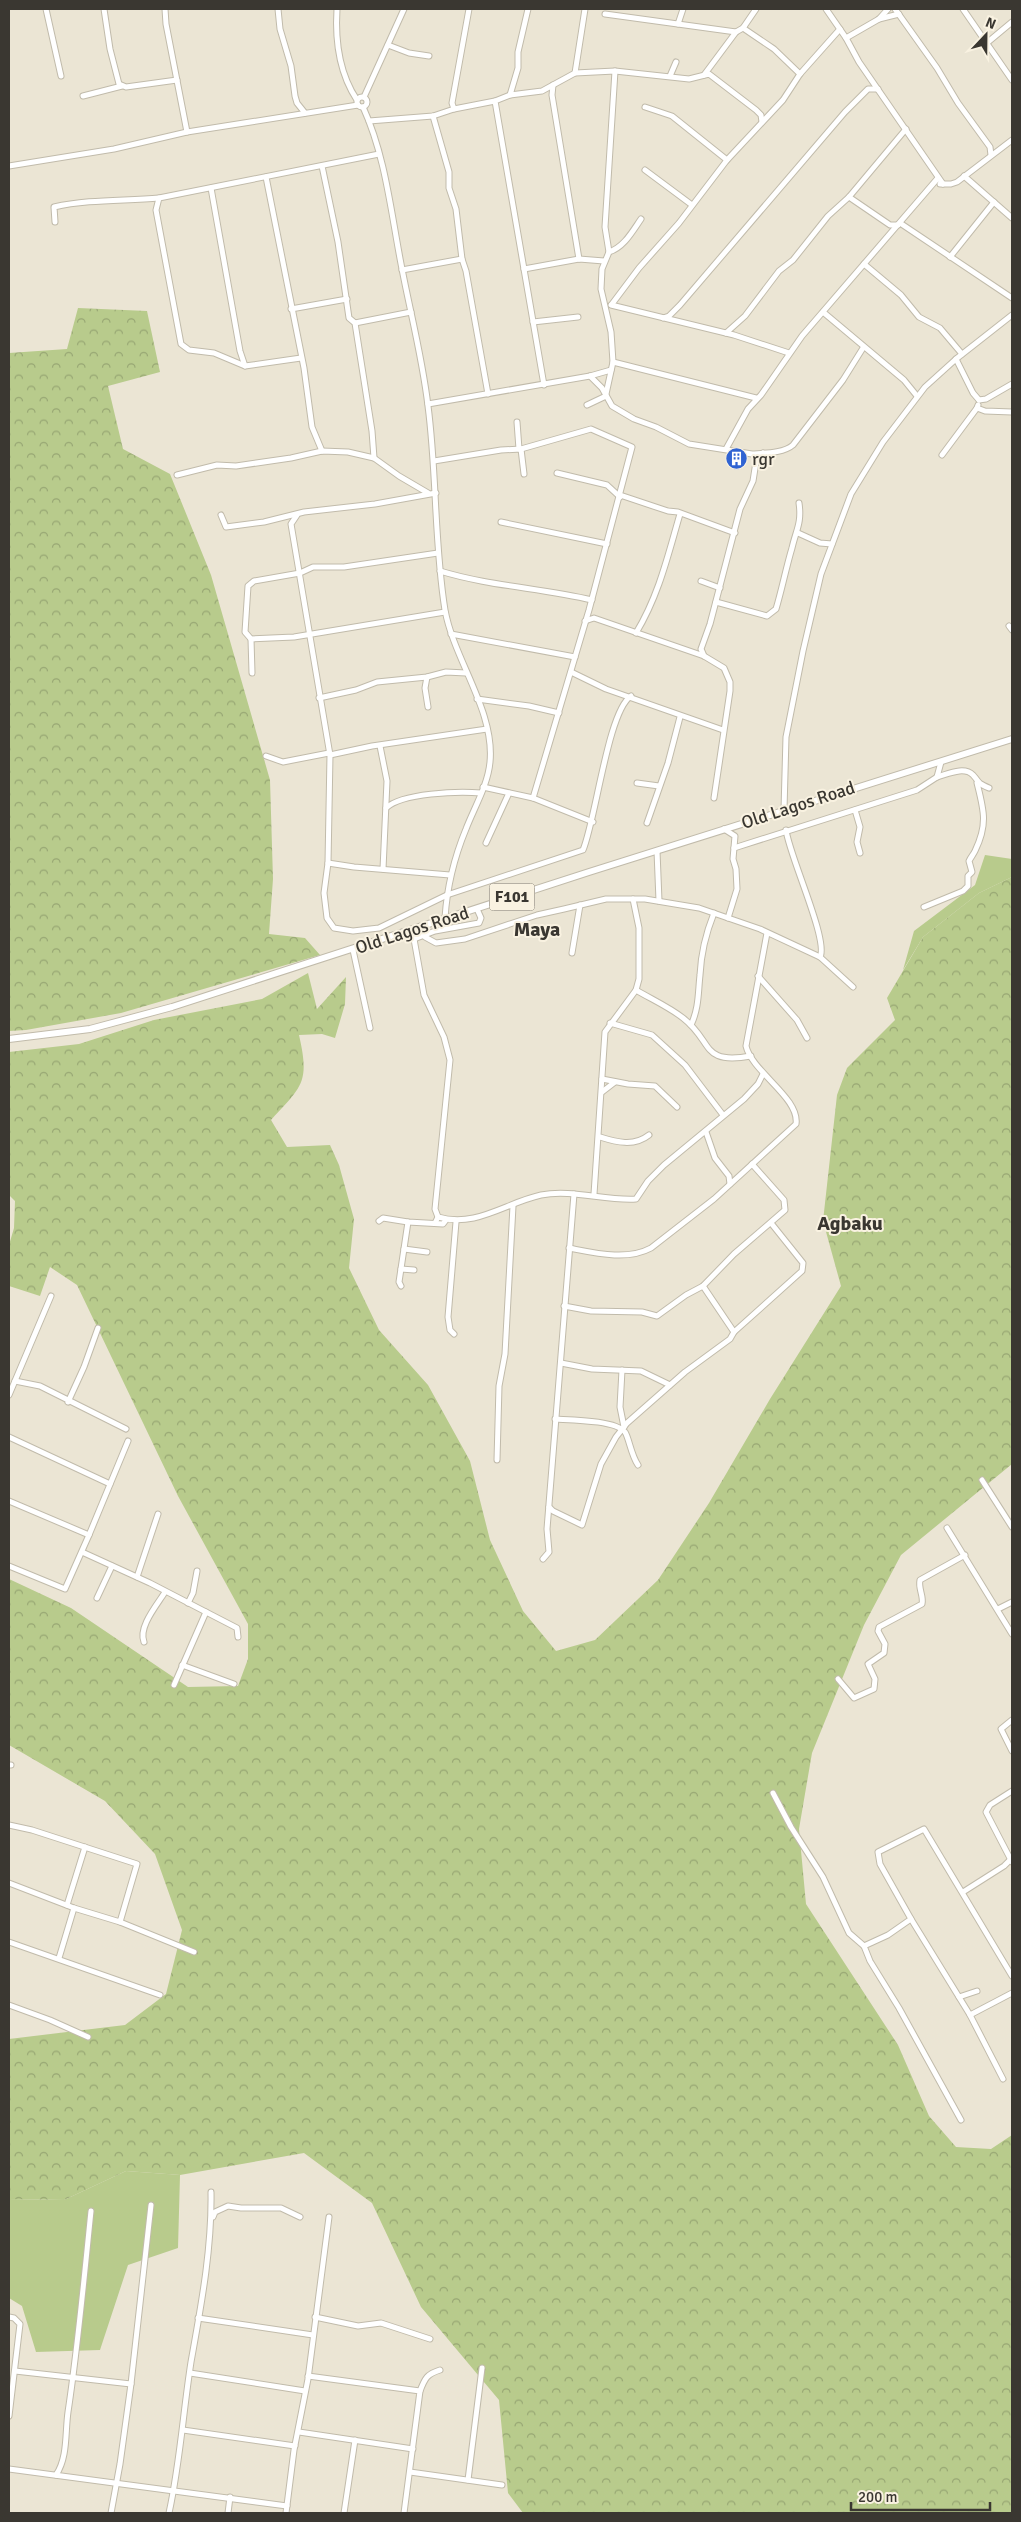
<svg xmlns="http://www.w3.org/2000/svg" width="1021" height="2522" viewBox="0 0 1021 2522" font-family="Signika,sans-serif">
	<defs>
		<pattern id="forest-crowns" width="20" height="18" patternUnits="userSpaceOnUse" patternTransform="scale(1.25)"><rect width="20" height="18" fill="#b8cb8c"/><path d="M2 6a3 3 0 1 1 6 0M12 15a3 3 0 1 1 6 0" fill="none" stroke="#97a673"/></pattern>
	</defs>
	<rect width="100%" height="100%" fill="#ebe5d4"/>
	<g fill="#b8cb8c">
		<path d="M985 855 1012 859V877L979 893 923 937 903 970 914 931 975 885Z"/>
		<path d="M126 2171 180 2175 178 2248 128 2265 100 2350 36 2352 22 2306 9 2298V2199L64 2200Z"/>
	</g>
	<g fill="url(#forest-crowns)">
		<path d="M78 308 147 311 160 372 108 386 123 449 170 474 211 575 270 780 273 879 269 934 305 938 320 955 121 1013 26 1030 9 1031V353L67 349Z"/>
		<path d="M1012 877V1464L901 1555 864 1625 812 1753 799 1829 806 1904 898 2045 929 2116 956 2147 991 2149 1012 2135V2513H523L508 2493 499 2400 421 2307 372 2203 304 2153 180 2175 126 2171 64 2200 9 2199V2039L125 2025 166 1994 182 1930 155 1854 105 1801 9 1745V1579L71 1608 188 1687 238 1686 248 1659V1624L178 1496 77 1285 50 1267 40 1296 9 1286V1245L14 1228 15 1201 9 1195V1052L79 1044 154 1020 262 999 308 973 317 1009 346 977 345 1004 335 1038 322 1034 299 1035C310 1083 302 1086 271 1120L287 1147 330 1145 339 1165 354 1219 349 1268 379 1330 428 1385 470 1461 490 1540 523 1611 556 1651 595 1640 658 1580 709 1503 770 1399 841 1286 823 1221 837 1095 847 1068 895 1020 887 998 923 937 979 893Z"/>
	</g>
	<g fill="none" stroke-linecap="round" stroke-linejoin="round">
		<defs>
			<g id="minor">
				<path d="M46 9 61 76"/>
				<path d="M104 9 110 49 119 84 126 87 177 80"/>
				<path d="M165 9 166 24 187 132 358 105"/>
				<path d="M278 9 280 29 291 66 295 96 297 103 305 113"/>
				<path d="M337 9C335 41 339 73 357 100"/>
				<path d="M826 9 846 38 859 62 943 184"/>
				<path d="M895 9 937 68 958 103 990 147 991 155"/>
				<path d="M963 9 1012 80"/>
				<path d="M605 14 736 32"/>
				<path d="M879 19 899 14"/>
				<path d="M678 24 683 9"/>
				<path d="M743 28 774 49 800 74"/>
				<path d="M846 38 879 19 888 9"/>
				<path d="M988 42 1012 22"/>
				<path d="M388 45 409 53 429 56"/>
				<path d="M575 73 585 9"/>
				<path d="M704 75 736 32 743 28 756 9"/>
				<path d="M670 76 676 62"/>
				<path d="M553 85 552 95 579 259"/>
				<path d="M510 95 518 68V52L528 9"/>
				<path d="M83 96 122 86"/>
				<circle cx="362" cy="102" r="5"/>
				<path d="M364 97 404 9"/>
				<path d="M363 107C384 153 390 204 399 253 408 304 422 354 428 406 437 474 434 543 445 610 454 660 495 711 490 762 488 785 474 808 466 829 454 858 447 887 445 918"/>
				<path d="M645 107 672 116 727 160"/>
				<path d="M454 109 495 101"/>
				<path d="M433 116 449 172V188L456 209 462 259 466 271 488 394"/>
				<path d="M369 121 433 116 454 109 452 103 469 9"/>
				<path d="M9 166 114 149 187 132"/>
				<path d="M322 166 338 242 349 318 355 323 372 431 374 458"/>
				<path d="M645 170 692 205"/>
				<path d="M964 176 1012 218"/>
				<path d="M266 177 304 368 312 427 322 451"/>
				<path d="M940 184H951L957 182 1012 140"/>
				<path d="M211 188 240 351 245 366"/>
				<path d="M849 197 890 225H898"/>
				<path d="M55 222 54 207C89 199 124 201 159 198"/>
				<path d="M900 223 1012 298"/>
				<path d="M609 252C624 247 632 232 641 219"/>
				<path d="M950 257 994 202"/>
				<path d="M864 264 901 295 919 317 940 328 962 354"/>
				<path d="M524 269 579 259 604 261"/>
				<path d="M402 270 462 259"/>
				<path d="M612 304 639 268 679 223 727 160 783 100 800 74 840 29"/>
				<path d="M611 305 734 335 789 353"/>
				<path d="M291 309 347 299"/>
				<path d="M823 312 904 380 917 396"/>
				<path d="M663 318 669 316 680 305 845 112 868 89H878"/>
				<path d="M533 322 578 317"/>
				<path d="M355 323 411 312"/>
				<path d="M726 333 745 316 779 271 793 260 828 216 849 197 906 129"/>
				<path d="M301 358 245 366 214 353 189 350 181 344 156 210 159 198 379 154"/>
				<path d="M956 359 973 393 979 400"/>
				<path d="M613 362 756 398"/>
				<path d="M590 376 602 388 612 406 634 419 656 427 689 444 752 454C765 453 784 453 793 445L843 380 863 348"/>
				<path d="M544 385 495 101 510 95 542 91 575 73 615 71 689 79 709 74 756 110 761 115 762 122"/>
				<path d="M606 394 613 362 611 332 601 289 602 269 609 252 605 227 615 71"/>
				<path d="M979 400 986 399 1012 384"/>
				<path d="M428 404 590 376 611 370"/>
				<path d="M587 405 606 396"/>
				<path d="M978 405 977 408 985 411 1012 412"/>
				<path d="M517 422 519 449"/>
				<path d="M521 449 524 474"/>
				<path d="M726 449 748 409 761 395 802 336 938 178"/>
				<path d="M942 455 977 408"/>
				<path d="M434 461 501 450 521 449 591 429 632 447 589 610 533 798"/>
				<path d="M557 473 607 485 620 497"/>
				<path d="M177 475 217 465 236 466 291 458 322 451 348 452 374 458 399 476 428 493"/>
				<path d="M620 495 668 511 678 512 735 533"/>
				<path d="M221 515 226 527 264 522 304 512 375 504 436 493"/>
				<path d="M297 515 291 524 330 755 328 863 324 893 327 918 334 928 353 931 379 928 447 895 583 850C596 819 608 711 631 696"/>
				<path d="M501 522 607 544"/>
				<path d="M798 533 820 543 832 544"/>
				<path d="M438 553 344 567H313L300 573 254 581 248 586 245 632 251 639 294 637 445 612"/>
				<path d="M440 571C489 586 541 588 592 600"/>
				<path d="M701 581 720 588"/>
				<path d="M716 602 767 616 776 609C782 589 786 568 792 548 796 530 802 523 799 503"/>
				<path d="M585 621 594 618 704 656 724 668 730 682V691L714 798"/>
				<path d="M1009 626 1012 630"/>
				<path d="M636 633C659 595 668 555 680 514"/>
				<path d="M451 634 575 657"/>
				<path d="M251 639 252 673"/>
				<path d="M704 656 701 649 710 624 740 509 753 481 756 462 763 453"/>
				<path d="M571 672 606 689 723 730"/>
				<path d="M427 677 425 688 428 707"/>
				<path d="M319 698 356 690 377 682 427 677 446 672 466 673"/>
				<path d="M477 699 529 706 559 713"/>
				<path d="M380 746 387 781 383 869"/>
				<path d="M330 755 372 746 487 729"/>
				<path d="M266 756 283 762 329 753"/>
				<path d="M937 777C948 774 964 766 973 775 981 784 976 782 989 788"/>
				<path d="M637 783 659 786"/>
				<path d="M483 787 533 798 593 822"/>
				<path d="M386 808C402 793 458 791 481 793"/>
				<path d="M784 810 786 737 803 651 821 574 851 494 883 442 925 387 956 359 1012 315"/>
				<path d="M855 810 860 827 857 842 860 853"/>
				<path d="M647 823 668 763 680 717"/>
				<path d="M724 829 735 836 733 859 736 869 737 889 728 918"/>
				<path d="M786 830C789 855 829 941 820 957"/>
				<path d="M486 843 509 793"/>
				<path d="M734 848 917 790 937 777 941 762"/>
				<path d="M657 851 659 901"/>
				<path d="M328 863 354 867 450 875"/>
				<path d="M924 907 963 891 968 886V876L972 872 969 861C971 857 973 855 975 851 988 824 984 811 977 783"/>
				<path d="M403 932 409 938 414 939 435 931 479 923 481 918 477 909"/>
				<path d="M425 937 436 943 465 939 537 915 564 909 606 899H645L699 908 760 929 820 957 853 987"/>
				<path d="M414 939 424 995 444 1037 450 1060 435 1209 438 1217 435 1223"/>
				<path d="M353 950 370 1028"/>
				<path d="M572 953 580 905"/>
				<path d="M758 976 797 1020 807 1038"/>
				<path d="M636 990C651 999 669 1007 683 1018 714 1042 700 1065 751 1056"/>
				<path d="M610 1023 652 1035 685 1065 723 1115"/>
				<path d="M691 1025C699 1008 698 993 700 975 701 954 706 933 714 913"/>
				<path d="M602 1079 628 1084 655 1086 677 1107"/>
				<path d="M602 1092 615 1082"/>
				<path d="M706 1132 715 1158 729 1176 730 1184"/>
				<path d="M600 1137C616 1142 634 1147 649 1135"/>
				<path d="M594 1194 605 1032 636 990 639 979V928L633 899"/>
				<path d="M438 1217C476 1228 505 1203 541 1195 572 1189 605 1201 636 1199L648 1181 664 1165 744 1099 758 1084 763 1074"/>
				<path d="M379 1221 383 1218 408 1222 443 1224 446 1220"/>
				<path d="M569 1248C595 1253 627 1261 651 1248L714 1199 796 1124C800 1098 752 1072 746 1046L767 933"/>
				<path d="M404 1249 427 1252"/>
				<path d="M401 1269 414 1270"/>
				<path d="M401 1286 399 1282 408 1222"/>
				<path d="M703 1286 734 1332"/>
				<path d="M564 1306 591 1311 642 1312 657 1316 686 1295 703 1286 734 1254 785 1210 784 1200 752 1164"/>
				<path d="M454 1334 450 1330 448 1317 456 1222"/>
				<path d="M561 1363 592 1369 641 1371 670 1385"/>
				<path d="M622 1370 620 1407 624 1427"/>
				<path d="M15 1381 40 1386 126 1429"/>
				<path d="M9 1395 51 1296"/>
				<path d="M68 1402 84 1367 98 1328"/>
				<path d="M555 1419C571 1420 615 1420 625 1432 629 1438 631 1455 638 1465"/>
				<path d="M9 1437 110 1484"/>
				<path d="M497 1460 499 1386 505 1354 513 1206"/>
				<path d="M982 1480 1012 1527"/>
				<path d="M9 1501 89 1535 128 1441"/>
				<path d="M549 1507 553 1511 582 1525 601 1464 616 1437 627 1423 685 1372 730 1339 734 1332 802 1271 803 1263 771 1223"/>
				<path d="M947 1528 1012 1634"/>
				<path d="M82 1552 150 1583 206 1612 174 1685"/>
				<path d="M543 1559 549 1552 547 1529 574 1194"/>
				<path d="M9 1566 65 1589 89 1535"/>
				<path d="M137 1577 158 1514"/>
				<path d="M97 1598 112 1566"/>
				<path d="M188 1603 193 1593 197 1571"/>
				<path d="M998 1609 1012 1602"/>
				<path d="M206 1612 237 1628 238 1637"/>
				<path d="M144 1642C138 1627 157 1605 165 1592"/>
				<path d="M182 1665 234 1684"/>
				<path d="M838 1679 854 1698 874 1689 875 1679 868 1664 884 1653 885 1644 878 1631 879 1627 922 1604C924 1596 918 1589 920 1580L965 1555"/>
				<path d="M1012 1720 1001 1729 1012 1751"/>
				<path d="M9 1765H11"/>
				<path d="M1012 1791 990 1805 986 1812 1012 1862"/>
				<path d="M773 1793 791 1827 823 1877 849 1933 864 1946"/>
				<path d="M9 1825 32 1830 137 1864 120 1922 74 1908 9 1883"/>
				<path d="M963 1892 1004 1866 1010 1860"/>
				<path d="M67 1905 85 1847"/>
				<path d="M911 1919 970 2015 1003 2079"/>
				<path d="M120 1922 194 1952"/>
				<path d="M9 1942 160 1995"/>
				<path d="M59 1958 74 1908"/>
				<path d="M959 1997 977 1991"/>
				<path d="M9 2005 50 2020 88 2037"/>
				<path d="M970 2015 1012 1993"/>
				<path d="M961 2120 899 2008 870 1961 864 1946 888 1935 911 1919 880 1864 878 1852 924 1829 1012 1976"/>
				<path d="M213 2217 215 2212 228 2206 241 2208H281L300 2217"/>
				<path d="M9 2317 14 2318 20 2324 9 2416"/>
				<path d="M315 2317 358 2326 381 2323 430 2339"/>
				<path d="M198 2318 313 2335"/>
				<path d="M15 2371 131 2384 120 2464 111 2513"/>
				<path d="M190 2373 305 2391"/>
				<path d="M308 2376 420 2391 404 2513"/>
				<path d="M131 2384 151 2205"/>
				<path d="M420 2391C425 2378 427 2374 440 2370"/>
				<path d="M183 2430 295 2446"/>
				<path d="M299 2432 413 2449"/>
				<path d="M9 2469 287 2506"/>
				<path d="M410 2472 502 2485"/>
				<path d="M56 2475C68 2457 65 2433 68 2412 78 2346 84 2279 91 2211"/>
				<path d="M468 2480 482 2368"/>
				<path d="M169 2513C180 2463 183 2413 191 2362 201 2306 212 2249 211 2192"/>
				<path d="M228 2513 230 2497"/>
				<path d="M286 2513 294 2450 308 2379 329 2217"/>
				<path d="M344 2513 355 2440"/>
			</g>
			<path id="major" d="M9 1039 90 1029 172 1007 589 872 1012 739"/>
		</defs>
		<use href="#minor" stroke="#c1bbab" stroke-width="7"/>
		<use href="#major" stroke="#c1bbab" stroke-width="8"/>
		<use href="#minor" stroke="#fff" stroke-width="5"/>
		<use href="#major" stroke="#fff" stroke-width="6"/>
	</g>
	<defs>
		<symbol id="building-disc" viewBox="-11 -11 22 22"><circle r="9.5" fill="#3063d2" stroke="#f9f2e1"/><path d="M-4-6H4V6H1V3H-1V6H-4ZM-2.5-4.3h1.7v1.8h-1.7ZM.8-4.3h1.7v1.8H.8ZM-2.5-1h1.7V.8h-1.7ZM.8-1h1.7V.8H.8Z" fill="#fff"/></symbol>
	</defs>
	<g fill-rule="evenodd">
		<use href="#building-disc" x="724" y="446" width="25" height="25"/>
	</g>
	<g text-anchor="middle" dominant-baseline="central" stroke-width="4" stroke-linejoin="round" paint-order="stroke">
		<rect fill="#f9f2e1" stroke="#736f66" stroke-width="1" x="489.5" y="883.5" width="45" height="27" rx="4"/>
		<g font-size="16" font-weight="bold" fill="#3a3731">
			<text x="512" y="897">F101</text>
		</g>
		<g font-size="18" fill="#3a3731" stroke="#f9f2e1" text-anchor="start">
			<text x="752" y="459">rgr</text>
		</g>
		<g font-size="18" fill="#3a3731" stroke="#f9f2e1">
			<text transform="translate(798 805) rotate(-18)">Old Lagos Road</text>
			<text transform="translate(412 930) rotate(-18)">Old Lagos Road</text>
		</g>
		<g font-size="20" font-weight="bold" fill="#3a3731" stroke="#f9f2e1">
			<text x="537" y="929">Maya</text>
			<text x="850" y="1223">Agbaku</text>
		</g>
	</g>
	<rect width="1021" height="2522" fill="none" stroke="#3a3731" stroke-width="20"/>
	<g transform="translate(986 35) rotate(22)" stroke="#f9f2e1" stroke-width="4" paint-order="stroke">
	<path d="M0-4L9 19L0 12L-9 19Z" fill="#3a3731"/>
	<text y="-8" font-size="14" font-weight="bold" text-anchor="middle" fill="#3a3731">N</text>
	</g>
	<path d="M851 2502v8h139v-8" fill="none" stroke="#3a3731" stroke-width="2.5"/>
	<text x="858" y="2502" font-size="15" fill="#3a3731" stroke="#f9f2e1" stroke-width="4" paint-order="stroke">200 m</text>
</svg>
